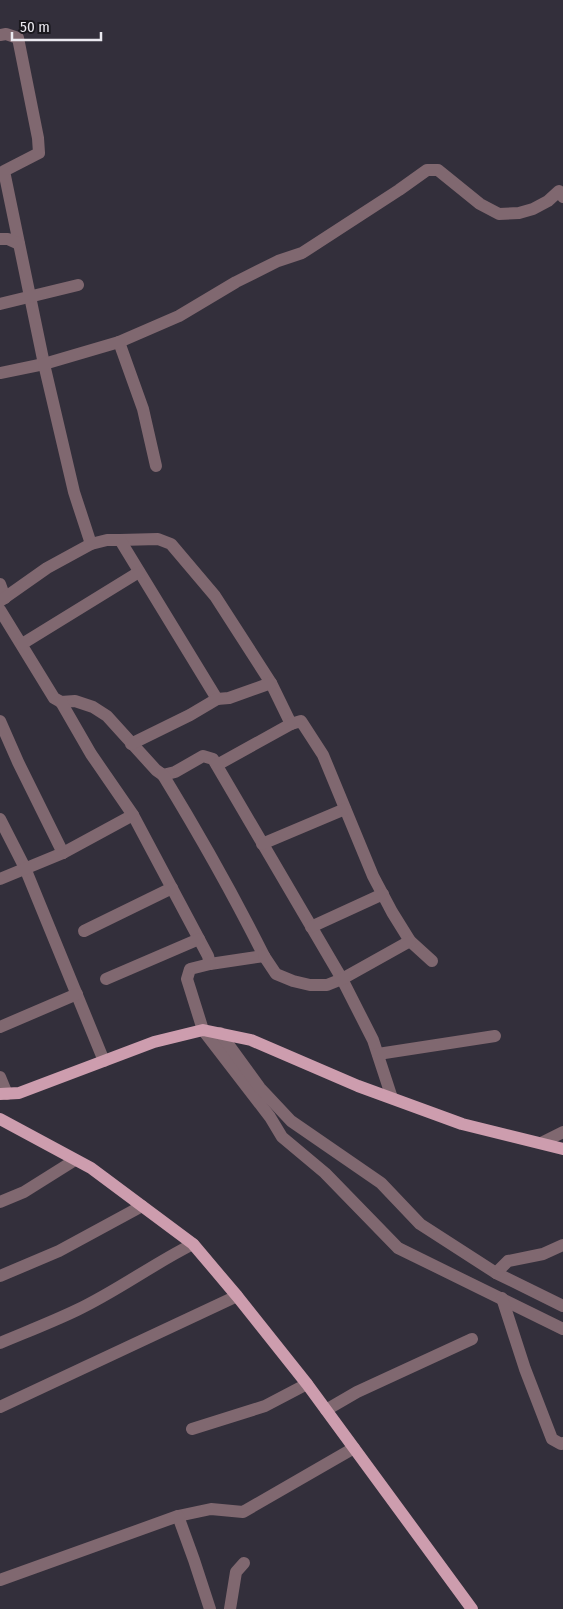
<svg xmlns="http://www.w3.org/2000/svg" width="563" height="1609" viewBox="0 0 563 1609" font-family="'Fira Sans Condensed',sans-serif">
	<rect width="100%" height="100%" fill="#332f3b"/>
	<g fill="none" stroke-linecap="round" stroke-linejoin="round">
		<g stroke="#806870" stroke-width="12">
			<path d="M0 35 6 34 18 38 38 138 39 153 4 171 44 364 0 373"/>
			<path d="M0 239H8L19 244"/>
			<path d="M0 304 78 285"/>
			<path d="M119 342 143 409 156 466"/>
			<path d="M120 540 158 539 171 544 215 596 271 683 291 724"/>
			<path d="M91 544 74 492 44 364 119 342 179 316 236 282 278 261 302 253 399 190 427 170H438L480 204 499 214 519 213 533 209 548 201 559 191 563 197"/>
			<path d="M0 584 5 598"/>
			<path d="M0 601 47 568 91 544 107 540H120L217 699 229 698 271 683"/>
			<path d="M0 610 54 698 61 702 75 701 93 707 107 716 156 770 163 775 175 772 203 756 213 759 342 979 373 1040 392 1098"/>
			<path d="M22 644 139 572"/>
			<path d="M61 702 91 754 133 815"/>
			<path d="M0 721 18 762 63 853"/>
			<path d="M131 744 190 715 217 699"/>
			<path d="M217 765 291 724 301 721 323 755 373 876 392 912 410 941 432 961"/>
			<path d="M163 775C199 834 233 894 264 956L210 964"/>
			<path d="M0 819 25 868 104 1061"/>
			<path d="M262 844 345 809"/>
			<path d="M0 879 63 853 133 815 208 956 210 964 190 969 187 979 203 1030 270 1117 282 1137 325 1173 398 1248 563 1329"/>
			<path d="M311 927 383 894"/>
			<path d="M84 931 172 888"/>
			<path d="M264 956 276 974 293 981 310 985H327L342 979 410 941"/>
			<path d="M106 979 199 939"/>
			<path d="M0 1027 77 994"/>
			<path d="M220 1033 260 1088 291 1121 381 1183 420 1224 496 1273 563 1306"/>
			<path d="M378 1054 495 1036"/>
			<path d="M0 1077 7 1094"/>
			<path d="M541 1143 563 1132"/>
			<path d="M0 1202 24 1192 75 1160"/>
			<path d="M496 1273 508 1261 543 1254 563 1245"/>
			<path d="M0 1276 59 1251 142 1206"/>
			<path d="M502 1298 525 1369 552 1439 561 1444 563 1443"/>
			<path d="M0 1343C26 1332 52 1322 77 1310 117 1291 153 1264 193 1244"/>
			<path d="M0 1407 237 1296"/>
			<path d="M326 1410 357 1392 472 1339"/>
			<path d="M192 1429 265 1406 307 1384"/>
			<path d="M178 1516 211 1509 243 1512 354 1448"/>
			<path d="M0 1580 178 1516 194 1560 210 1609"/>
			<path d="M230 1609 236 1572 244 1563"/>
		</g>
		<g stroke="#cd9dae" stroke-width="12">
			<path d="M0 1094 19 1093 154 1042 203 1030 251 1040 358 1086 462 1124 563 1149"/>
			<path d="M0 1119 91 1168 193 1244 237 1296 307 1384 472 1609"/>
		</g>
	</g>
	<path d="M12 32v8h89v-8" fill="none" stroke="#ebe9f0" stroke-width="2.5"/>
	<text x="20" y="32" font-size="15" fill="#ebe9f0" stroke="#1a181e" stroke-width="4" paint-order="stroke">50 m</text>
</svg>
